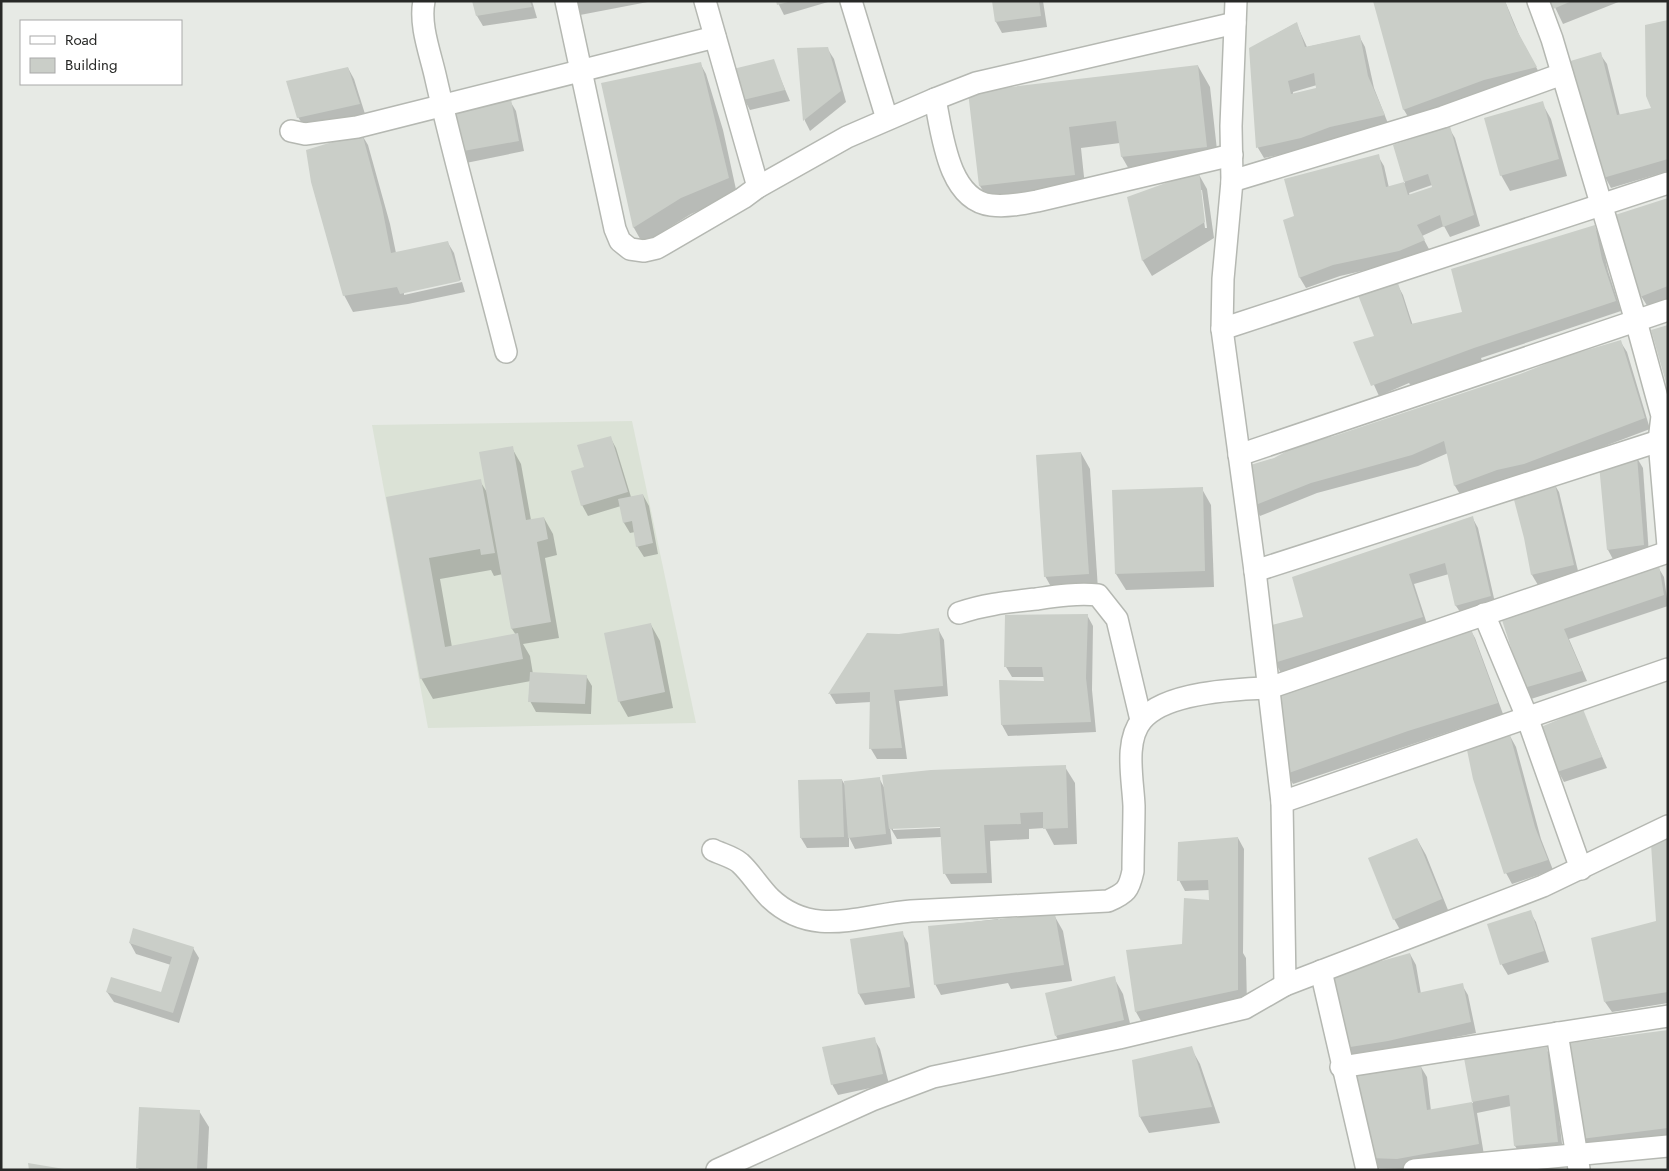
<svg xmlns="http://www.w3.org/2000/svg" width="1669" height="1171" viewBox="0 0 1669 1171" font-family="Jost,sans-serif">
	<rect width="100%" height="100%" fill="#e7eae5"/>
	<path fill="#dbe2d6" d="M632 421 696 723 428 728 372 425Z"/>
	<g fill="#0003" fill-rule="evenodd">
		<path d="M473 1H532L537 18 483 26 477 16Z"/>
		<path d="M573 1H653L580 15Z"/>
		<path d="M777 1H827L828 2 784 15Z"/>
		<path d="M993 1H1043L1047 27 1002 33 996 22Z"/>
		<path d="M1375 1H1505L1520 37 1542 78 1410 120 1404 110Z"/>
		<path d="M1552 1H1621L1563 24Z"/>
		<path d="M1668 21V171L1611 188 1605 177 1600 54 1607 64 1620 116 1653 109Z"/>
		<path d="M1296 23 1307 47 1359 36 1365 47 1374 88 1389 126 1336 138 1308 149 1264 158 1258 148 1251 48ZM1317 85 1318 89 1293 94V92Z"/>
		<path d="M827 48 834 59 846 102 810 131 805 121 798 49Z"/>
		<path d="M773 61 790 101 750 110 744 99Z"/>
		<path d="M700 63 706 74 723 130 737 194 691 214 643 244 634 228 603 84Z"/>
		<path d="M1198 66 1210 87 1219 168 1134 178 1122 157 1120 143 1081 148 1086 196 993 207 980 186 969 93Z"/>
		<path d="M348 68 354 79 365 114 305 128 298 117Z"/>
		<path d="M510 101 516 111 524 151 466 163 460 152Z"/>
		<path d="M1542 103 1551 119 1567 176 1510 191 1501 175Z"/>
		<path d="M1449 128 1455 138 1480 226 1450 237 1444 226 1422 236 1430 251 1405 261 1340 276 1306 288 1300 278 1296 217 1378 156 1384 166 1389 188 1405 183 1394 145ZM1432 185 1433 188 1410 196 1409 193Z"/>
		<path d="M362 135 368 145 390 224 396 253 448 243 454 253 461 280 404 292V295L462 282 465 292 408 304 353 312 344 295Z"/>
		<path d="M1198 173 1207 189 1214 238 1152 276 1143 261 1128 198ZM1200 190H1202L1207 228H1205Z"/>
		<path d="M1668 199V299L1648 307 1641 296Z"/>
		<path d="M1594 226 1600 236 1608 271 1621 311 1481 358 1483 364 1413 388 1409 383 1379 396 1355 343 1376 337 1397 284 1403 295 1413 326 1462 313Z"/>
		<path d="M1620 341 1627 352 1650 429 1531 474 1461 496 1455 486 1448 453 1418 466 1317 493 1260 516 1254 506 1274 459Z"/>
		<path d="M610 437 616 448 631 497 643 495 649 506 658 554 644 557 637 546 635 532 630 533 624 523 621 506 588 516 582 505 585 468Z"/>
		<path d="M512 448 521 464 531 520 544 518 553 534 557 555 545 558 559 638 523 644 530 656 533 674 586 676 592 686 591 714 536 712 530 701 531 681 433 699 421 678 387 498 480 481 488 494ZM491 570 494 576 503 574 512 629 516 635 452 647 440 579Z"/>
		<path d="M1081 453 1090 469 1098 589 1054 592 1045 576Z"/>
		<path d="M1637 458 1643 468 1649 555 1614 561 1608 550 1600 466Z"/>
		<path d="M1553 482 1559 492 1579 575 1538 585 1532 575Z"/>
		<path d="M1202 489 1211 505 1214 587 1126 590 1116 574 1114 492Z"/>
		<path d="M1472 517 1478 528 1496 607 1463 616 1456 606 1449 574 1414 584 1428 627 1281 673 1275 662 1304 618Z"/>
		<path d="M1658 567 1664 577 1668 606 1569 639 1587 681 1531 699 1525 688 1502 617Z"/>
		<path d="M1087 615 1093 626 1092 690 1096 732 1008 736 1002 725 1001 682 1045 683V677H1012L1006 667Z"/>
		<path d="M651 625 660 641 673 708 628 717 619 701Z"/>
		<path d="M1469 628 1475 638 1503 714 1293 784 1287 774Z"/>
		<path d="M938 629 944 640 948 696 899 701 907 759H877L871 749V702L836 704 830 694 899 635Z"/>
		<path d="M1582 710 1607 768 1564 782 1558 771Z"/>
		<path d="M1510 736 1516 747 1541 839 1553 870 1512 884 1506 873Z"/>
		<path d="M1065 767 1075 783 1077 844 1054 845 1045 828 1029 829V839L990 841 992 883 951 884 945 874 941 837 897 839 890 827 892 844 855 849 849 837V847L807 848 801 838 842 780 846 787 879 778 885 789ZM940 825V828L893 830V828Z"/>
		<path d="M1238 838 1244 849 1243 953 1246 958 1247 1006 1145 1028 1136 1012 1184 945 1210 901V890L1185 891 1179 880Z"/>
		<path d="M1668 838V1003L1612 1012 1605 1002 1658 922Z"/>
		<path d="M1417 839 1426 855 1450 915 1403 935 1394 919Z"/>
		<path d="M1530 912 1536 922 1549 962 1508 975 1502 965 1489 925Z"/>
		<path d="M1054 915 1063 931 1072 981 1011 989 1008 983 941 995 935 984 930 927 998 919 1000 923V919Z"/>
		<path d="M902 933 908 943 915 998 865 1005 859 994 852 940Z"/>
		<path d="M130 943 193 948 199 958 179 1023 114 1002 107 992 162 994 171 965 136 954Z"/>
		<path d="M1410 954 1416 965 1421 994 1462 985 1468 995 1476 1033 1351 1058 1345 1047Z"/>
		<path d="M1114 978 1123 994 1133 1036 1065 1052 1056 1036Z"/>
		<path d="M1668 1031V1139L1589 1149 1582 1139 1578 1084 1572 1044Z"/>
		<path d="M874 1039 880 1049 889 1084 838 1095 832 1084Z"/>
		<path d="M1191 1048 1200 1064 1220 1123 1149 1133 1140 1117Z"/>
		<path d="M1546 1049 1552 1059 1563 1152 1522 1156 1515 1146 1511 1106 1477 1113 1484 1155 1404 1169 1376 1168 1369 1157 1421 1067 1427 1077 1431 1111 1473 1103 1465 1059Z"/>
		<path d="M199 1111 209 1127 207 1170H139L138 1167Z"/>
	</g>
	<g fill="#cacec8" fill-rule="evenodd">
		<path d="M472 1H530L532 7 476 16Z"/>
		<path d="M776 1H788V2L777 5Z"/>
		<path d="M992 1H1039L1041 16 995 22Z"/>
		<path d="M1373 1H1505L1514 25 1537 67 1484 80 1403 110Z"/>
		<path d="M1550 1H1572L1553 9Z"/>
		<path d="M1668 20V159L1603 178 1567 62 1601 52 1617 115 1651 108 1646 96 1645 25Z"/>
		<path d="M1297 22 1305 47 1360 35 1368 76 1385 115 1330 127 1301 138 1256 148 1249 48ZM1314 73 1316 88 1291 94 1288 81Z"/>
		<path d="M828 47 841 91 803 121 797 48Z"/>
		<path d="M774 59 785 90 743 100 733 69Z"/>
		<path d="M701 62 729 178 681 198 633 228 601 83Z"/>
		<path d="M1198 65 1207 147 1121 157 1116 121 1069 127 1075 175 979 186 968 92Z"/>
		<path d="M348 67 360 104 297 118 286 81Z"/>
		<path d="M511 99 519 141 458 152 450 111Z"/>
		<path d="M1543 101 1559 159 1500 176 1484 118Z"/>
		<path d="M1450 126 1474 215 1443 227 1440 215 1417 225 1425 240 1399 251 1333 265 1299 278 1283 220 1294 216 1284 179 1379 154 1386 187 1404 182 1408 195 1432 187 1428 174 1404 182 1393 145Z"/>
		<path d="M362 133 382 207 391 253 448 241 460 281 400 294 397 287 343 296 311 182 306 150Z"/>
		<path d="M1199 171 1205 222 1142 261 1127 197Z"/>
		<path d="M1668 198V286L1640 297 1615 215Z"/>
		<path d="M1595 225 1602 259 1616 301 1474 348 1371 386 1353 342 1374 336 1358 295 1398 283 1411 324 1462 312 1451 269Z"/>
		<path d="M1668 325V386H1667L1651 330Z"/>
		<path d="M1621 340 1645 418 1524 464 1497 470 1454 486 1444 441 1412 455 1311 483 1253 506 1247 466 1274 458 1300 444 1334 436 1520 374 1563 357Z"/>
		<path d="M611 436 628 492 581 506 571 471 584 467 577 445Z"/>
		<path d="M513 446 526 520 544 517 548 539 537 542 551 622 511 629 479 452Z"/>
		<path d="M1081 452 1089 574 1044 577 1036 455Z"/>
		<path d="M1637 456 1644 545 1607 550 1599 465Z"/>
		<path d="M481 479 495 553 481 555 480 549 429 558 445 647 518 633 523 659 420 679 386 497Z"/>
		<path d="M1554 480 1574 565 1531 575 1524 538 1513 496Z"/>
		<path d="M1203 487 1205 571 1115 574 1112 490Z"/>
		<path d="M643 494 653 543 636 547 632 521 623 523 618 499Z"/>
		<path d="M1473 516 1491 596 1455 606 1445 563 1409 574 1423 617 1274 663 1268 626 1303 617 1292 577Z"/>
		<path d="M1659 565 1664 595 1564 629 1582 671 1524 688 1501 617Z"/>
		<path d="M1088 614 1086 678 1091 722 1001 725 999 680 1044 681 1042 667H1004L1005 615Z"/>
		<path d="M651 623 665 692 618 702 604 633Z"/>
		<path d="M1470 626 1498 703 1408 731 1286 774 1275 693 1417 650Z"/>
		<path d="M939 628 943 686 894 690 902 748 869 749 870 692 828 694 867 633 899 634Z"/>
		<path d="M530 672 587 675 585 704 528 702Z"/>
		<path d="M1583 709 1602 757 1557 772 1541 727Z"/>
		<path d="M1510 735 1535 827 1548 860 1504 874 1473 779 1467 750Z"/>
		<path d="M1066 765 1068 828 1043 829V812L1020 813 1021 824 984 825 987 873 943 874 940 827 889 829 882 775 931 770Z"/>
		<path d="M880 777 886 834 848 838 844 781Z"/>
		<path d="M842 779 844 837 800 838 798 780Z"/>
		<path d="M1668 836V992L1604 1002 1591 938 1656 921 1651 844Z"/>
		<path d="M1238 837V990L1135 1012 1126 950 1182 944 1184 898 1209 900 1208 880 1177 881 1178 842Z"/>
		<path d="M1417 838 1442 899 1393 920 1368 858Z"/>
		<path d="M1531 910 1544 951 1500 965 1487 924Z"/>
		<path d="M1055 914 1064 965 934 985 928 926Z"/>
		<path d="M133 928 194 947 173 1013 106 992 111 977 161 992 172 957 129 943Z"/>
		<path d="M903 931 910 987 858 994 850 939Z"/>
		<path d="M1410 953 1418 993 1463 983 1471 1022 1388 1041 1344 1048 1328 976Z"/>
		<path d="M1115 976 1124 1020 1055 1036 1045 993Z"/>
		<path d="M1668 1030V1128L1581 1139 1577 1084 1570 1043Z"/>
		<path d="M875 1037 883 1074 831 1085 822 1047Z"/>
		<path d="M1192 1046 1212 1107 1139 1117 1132 1060Z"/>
		<path d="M1547 1047 1558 1142 1514 1146 1509 1095 1472 1102 1464 1058Z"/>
		<path d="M1421 1066 1427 1110 1472 1102 1479 1144 1397 1159 1368 1158 1351 1074Z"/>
		<path d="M139 1107 200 1110 197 1170 136 1168Z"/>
		<path d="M28 1163 64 1169V1170H29Z"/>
	</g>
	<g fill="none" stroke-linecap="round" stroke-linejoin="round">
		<defs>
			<g id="minor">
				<path d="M424 1C419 26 431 55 436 79 457 171 483 261 506 352"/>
				<path d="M566 1 615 229 620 241 630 249 644 251 657 248 743 198 758 187 847 137 935 99 976 83 1235 23"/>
				<path d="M705 1 758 187"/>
				<path d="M851 1 887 119"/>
				<path d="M1236 1 1231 126 1232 181 1223 279 1222 329 1255 571 1282 802 1285 985"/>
				<path d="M1538 1 1552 39 1636 321 1662 416 1659 441 1668 546"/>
				<path d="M935 99C942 133 948 200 991 205 1006 207 1022 204 1037 201L1232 155"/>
				<path d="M291 131 305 134 357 127 715 37"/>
				<path d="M1232 181 1443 117 1562 74"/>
				<path d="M1222 329 1668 183"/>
				<path d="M1239 455 1668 310"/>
				<path d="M1255 571 1659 441"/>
				<path d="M959 613C985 604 1009 602 1036 599 1057 596 1077 593 1098 595L1117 619 1141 720"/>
				<path d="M1484 614 1527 717 1581 869"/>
				<path d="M1282 802 1668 669"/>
				<path d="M713 850C721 854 733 857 740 863 751 873 759 887 770 898 813 939 861 915 911 911L1108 901C1126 893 1129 890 1133 871 1133 849 1134 827 1134 806 1133 780 1124 741 1142 720 1165 692 1236 689 1269 688L1668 552"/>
				<path d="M1321 971 1367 1170"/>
				<path d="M1557 1033 1579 1169"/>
				<path d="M1341 1067 1668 1016"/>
				<path d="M717 1170 872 1100 933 1077 1119 1038 1245 1008 1285 985 1543 886 1668 826"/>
				<path d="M1414 1170 1668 1146"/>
			</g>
		</defs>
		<use href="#minor" stroke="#b5b8b2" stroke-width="24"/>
		<use href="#minor" stroke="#fff" stroke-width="21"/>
	</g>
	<rect width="1669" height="1171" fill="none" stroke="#282927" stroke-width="5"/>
	<rect x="20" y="20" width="162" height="65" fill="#ffffff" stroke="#a9a9a9"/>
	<rect x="30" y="36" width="25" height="8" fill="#ffffff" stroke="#a9a9a9"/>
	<text x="65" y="45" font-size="15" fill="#282927">Road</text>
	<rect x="30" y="58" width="25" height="15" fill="#cacec8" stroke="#a9a9a9"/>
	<text x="65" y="70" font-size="15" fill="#282927">Building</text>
</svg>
